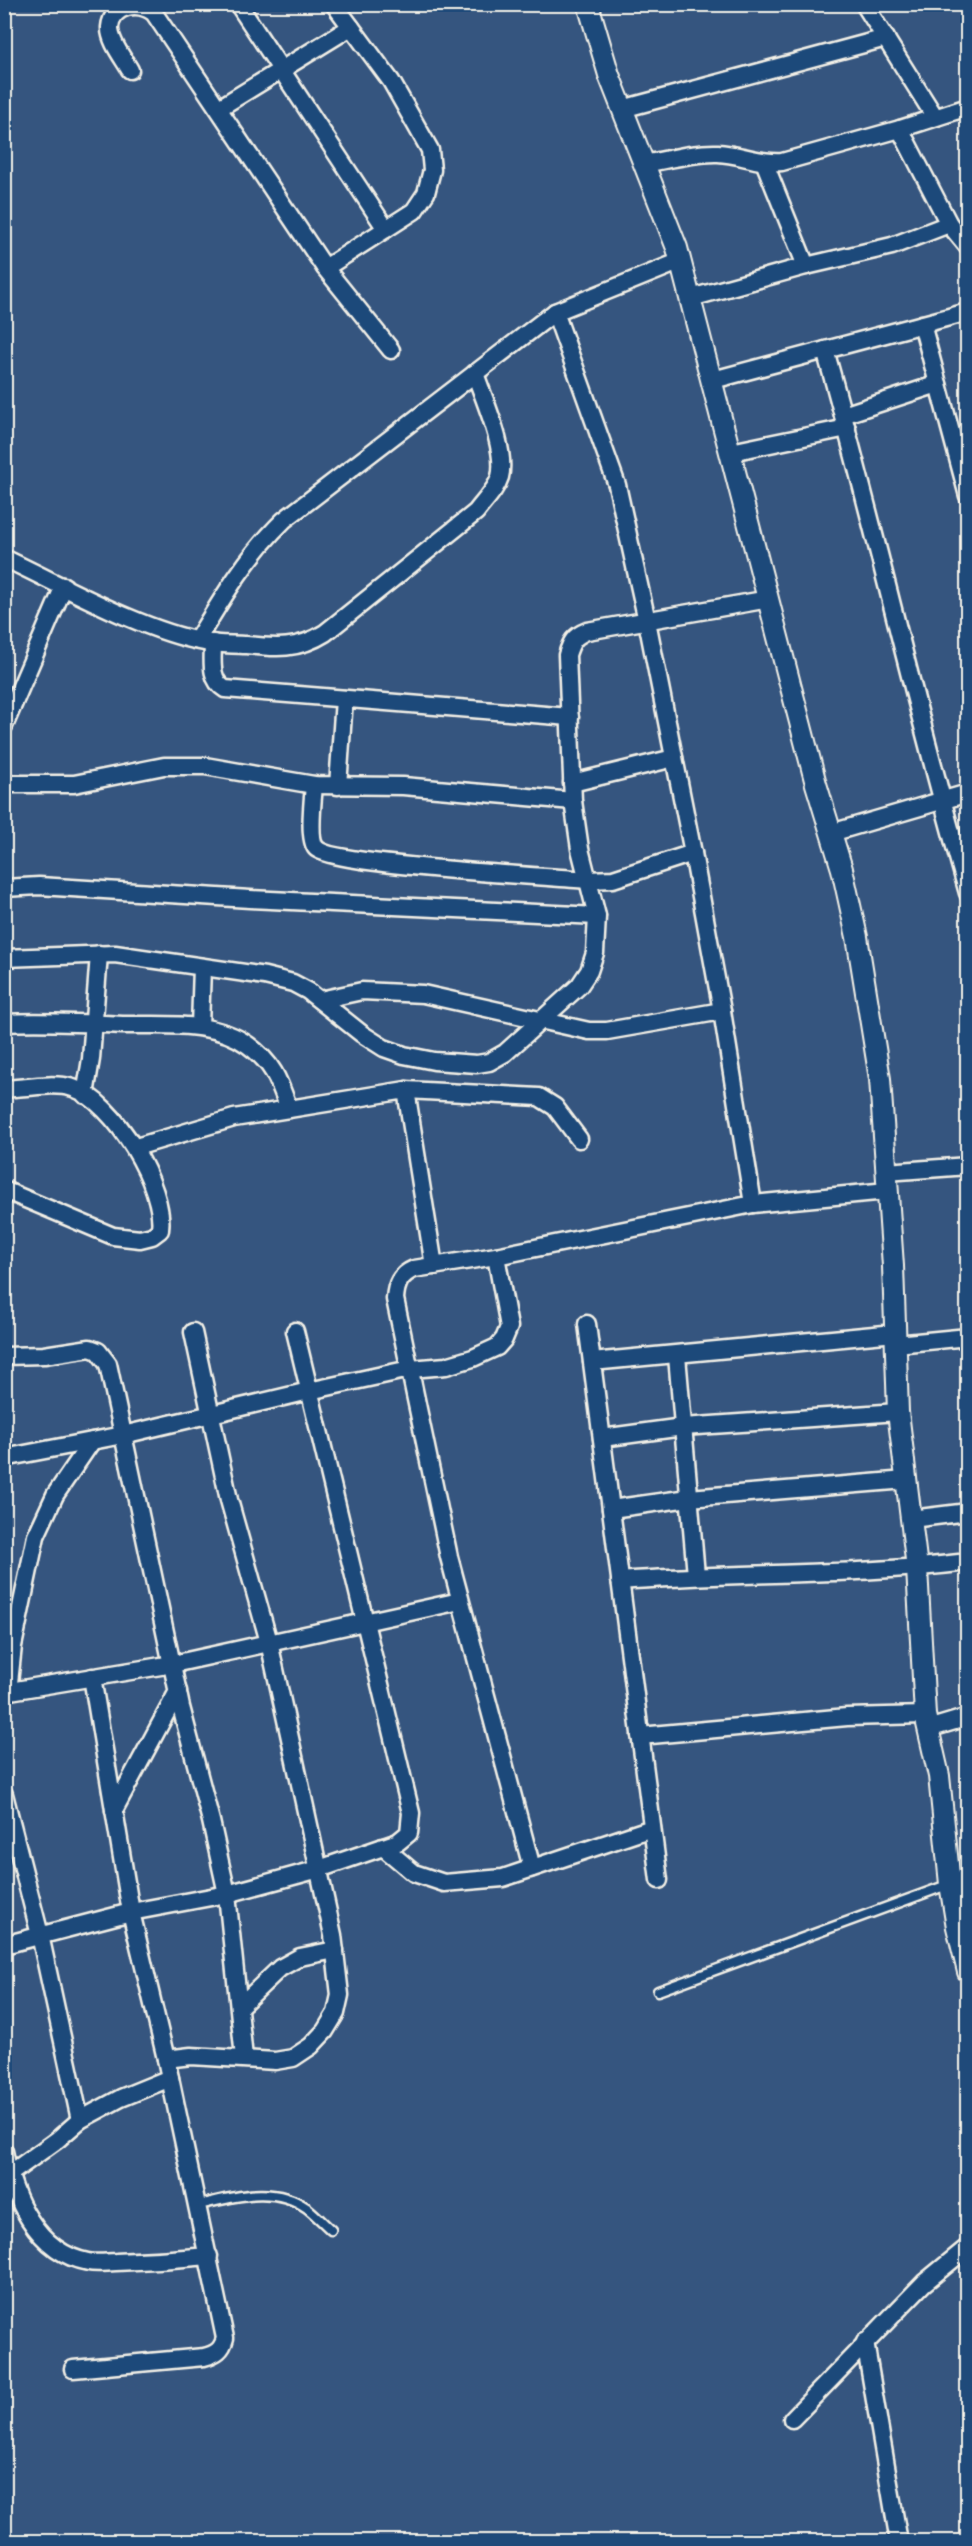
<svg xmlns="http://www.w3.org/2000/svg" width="972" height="2546" viewBox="0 0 972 2546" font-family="Caveat,sans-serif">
	<rect width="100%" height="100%" fill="#35557f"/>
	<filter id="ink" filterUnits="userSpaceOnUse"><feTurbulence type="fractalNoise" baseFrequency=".0167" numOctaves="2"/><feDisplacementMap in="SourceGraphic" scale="12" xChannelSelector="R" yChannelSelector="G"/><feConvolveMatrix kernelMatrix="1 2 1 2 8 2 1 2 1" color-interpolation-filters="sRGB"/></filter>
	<g filter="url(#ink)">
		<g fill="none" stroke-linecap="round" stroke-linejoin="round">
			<defs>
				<g id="service">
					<path d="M658 1991 950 1884"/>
					<path d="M198 2205C235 2197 273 2184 307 2208 315 2214 323 2223 331 2230"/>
				</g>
				<g id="minor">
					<path d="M238 4 386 229"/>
					<path d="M864 4 935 117"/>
					<path d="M130 70C124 59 109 41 110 27 112 4 140 1 154 13L325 268 391 350"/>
					<path d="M219 108 351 27"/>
					<path d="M622 109 886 38"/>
					<path d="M900 129 949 224 968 247"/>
					<path d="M644 164C667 160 694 152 718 153 740 154 759 164 782 162L900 129 968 107"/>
					<path d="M765 164 806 266"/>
					<path d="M325 268 414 211 426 193 432 170 430 150 391 81 334 4"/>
					<path d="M691 298 806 266 892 246 949 224"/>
					<path d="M555 312 617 485 647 621 693 853 722 1011 753 1204"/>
					<path d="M922 324 968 496"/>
					<path d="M825 350C876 530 916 713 968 893"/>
					<path d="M713 380 968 312"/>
					<path d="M843 415 938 384"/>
					<path d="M731 452 847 428"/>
					<path d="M4 558C64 586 140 630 204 642 217 645 232 644 246 645 276 648 298 650 325 633L476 512C484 501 496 490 500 477 507 450 484 400 475 373"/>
					<path d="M197 640C223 597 247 556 284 520L555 312 681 261"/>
					<path d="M213 643C213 659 209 680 225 689L570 717"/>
					<path d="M4 726 64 586"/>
					<path d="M572 783 674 758"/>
					<path d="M4 784H74L164 766H205L314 785 403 786 573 801"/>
					<path d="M314 785C313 798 308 839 316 848 331 865 552 877 589 880L613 879 693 853"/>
					<path d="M338 786 344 699"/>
					<path d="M831 833 968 793"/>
					<path d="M4 888 39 886 250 899 597 916"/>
					<path d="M4 958 115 954 265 976 293 983 308 991 362 1034 384 1048 404 1055 434 1061 477 1064 489 1062 505 1053 579 986 589 971 595 953 597 916 580 849 573 801 567 655C571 642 574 636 587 631L769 599"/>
					<path d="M320 1000 362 991 423 994 589 1031H607L722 1011"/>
					<path d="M4 1023C45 1021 84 1023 124 1025 164 1026 214 1020 248 1045 274 1064 279 1081 289 1109"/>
					<path d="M200 1027 202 967"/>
					<path d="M4 1089C25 1088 53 1082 73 1088 114 1101 166 1188 160 1230L152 1236 140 1239 113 1236 4 1190"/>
					<path d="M406 1090 434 1266"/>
					<path d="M85 1095 91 1059 99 954"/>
					<path d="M136 1147 234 1118 406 1090 539 1097 555 1107 579 1139"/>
					<path d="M886 1172 968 1166"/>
					<path d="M587 1324 659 1880"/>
					<path d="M896 1344 968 1337"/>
					<path d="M4 1356 44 1355 90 1348 98 1351 108 1364 181 1707 211 1821 227 1894 244 2058"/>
					<path d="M677 1356 696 1575"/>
					<path d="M592 1362 895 1333"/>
					<path d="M602 1438 683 1427 898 1412"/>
					<path d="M4 1458 123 1435 309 1391 410 1369 446 1366 473 1358 497 1347 504 1339 509 1327 496 1256"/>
					<path d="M611 1509 689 1498 906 1480"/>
					<path d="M911 1519 968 1512"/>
					<path d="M620 1581C736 1572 853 1576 968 1562"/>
					<path d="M4 1692 173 1664 460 1601"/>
					<path d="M8 1692 13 1646 36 1536 55 1495 92 1441"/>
					<path d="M928 1729 968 1717"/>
					<path d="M640 1736 847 1717 925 1715"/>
					<path d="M4 1794 40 1935 80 2120"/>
					<path d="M114 1810 178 1691"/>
					<path d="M383 1847 414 1873 444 1883 503 1878 652 1828"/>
					<path d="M532 1868 449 1557 395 1299C396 1284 400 1275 414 1269L496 1256 753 1204 887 1191"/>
					<path d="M950 1884 968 1879"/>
					<path d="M4 1945 131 1912 227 1894 319 1869 398 1842 409 1833 411 1813 295 1331"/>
					<path d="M239 2007 280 1968 300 1957 335 1950"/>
					<path d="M166 2059 191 2056 275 2061 293 2058 311 2046 325 2031 336 2013 340 1995 333 1935 269 1642 229 1500 193 1332"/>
					<path d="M4 2151C13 2197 36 2252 88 2262 97 2264 108 2262 116 2262 147 2261 178 2259 209 2256"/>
					<path d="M4 2178 57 2140 80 2120 121 2098 170 2078"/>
					<path d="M865 2342 899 2542"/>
					<path d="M73 2369 204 2357C216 2354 222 2350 225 2338L166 2059 131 1912 92 1677"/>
					<path d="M792 2419 924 2283 968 2247"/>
				</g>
				<path id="tertiary" d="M588 4 609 75 677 248 816 784 842 869 857 937 880 1079 893 1266 898 1412 917 1568 925 1715 939 1776 950 1884 957 1927 968 1972"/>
			</defs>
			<use href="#service" stroke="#f4f1e8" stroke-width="13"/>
			<use href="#minor" stroke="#f4f1e8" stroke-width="21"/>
			<use href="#tertiary" stroke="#f4f1e8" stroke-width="24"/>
			<use href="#service" stroke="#1f4a7a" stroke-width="8"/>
			<use href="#minor" stroke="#1f4a7a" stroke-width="16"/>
			<use href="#tertiary" stroke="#1f4a7a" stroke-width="20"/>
		</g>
	</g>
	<rect width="972" height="2546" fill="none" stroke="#1f4a7a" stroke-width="24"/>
	<rect x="12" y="12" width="948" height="2522" fill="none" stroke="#f4f1e8" stroke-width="2" filter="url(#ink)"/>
</svg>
